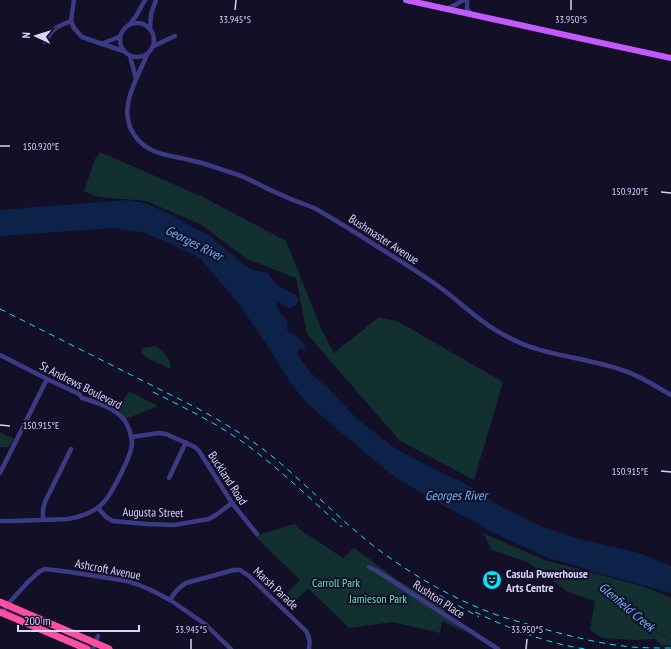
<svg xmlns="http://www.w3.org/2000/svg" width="671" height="649" viewBox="0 0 671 649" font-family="'PT Sans Narrow',sans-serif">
	<rect width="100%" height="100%" fill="#130f26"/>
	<g fill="#12302f">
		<path d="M100 152 203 197 286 241 321 328 334 353 379 317 399 322 503 382 474 480 400 441 307 334 296 278 247 259 200 224 146 201 98 197 84 191 95 159Z"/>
		<path d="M155 346C162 351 173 359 170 369L145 357 141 352 143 348Z"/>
		<path d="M129 391 158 406 126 419 118 410Z"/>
		<path d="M0 432 14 439 9 447H0Z"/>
		<path d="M294 524 303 532 319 542 343 558 354 548 396 579 445 609 444 616 467 633 442 621 440 633 393 622 349 628 308 588 289 607 281 600 300 580 255 536Z"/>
		<path d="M483 533 545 560 645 587 671 598V646L661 645 655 639 634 640 602 638 590 630 595 601 568 592 529 563 492 550Z"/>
	</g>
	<path fill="#0c2248" d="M128 200 144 203 164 211 211 237 247 267 257 271 268 273 278 286 296 295 299 300 296 305 289 309 279 302 276 306C278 312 286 318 287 323 287 325 287 328 287 330 294 335 303 340 306 348L303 350 299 349 297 351 299 357 311 373 329 389 357 419 396 449 446 475 461 481 502 507 538 525 579 539 639 553 671 566V593L594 572 574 565 548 558 485 529 478 523 457 513 435 501 403 482 387 471 316 411 303 399 291 383 261 336 237 302 200 258 167 242 145 233 114 228 0 236V210Z"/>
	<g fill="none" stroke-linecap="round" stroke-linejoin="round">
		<path stroke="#0c2248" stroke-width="1" d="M591 570 597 584 619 603 641 621 658 633 668 637 671 641"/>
		<g stroke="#3d3a85" stroke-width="4.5">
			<path d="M467 0V9L471 14"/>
			<path d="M447 9 464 0"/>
			<path d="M71 21 74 28 82 37 123 51"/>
			<circle cx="137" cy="40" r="17"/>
			<path d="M130 24 136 16 145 0"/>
			<path d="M150 29 151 14 156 0"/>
			<path d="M45 42C52 28 58 26 71 21L74 0"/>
			<path d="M101 44 119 37"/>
			<path d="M152 47 162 42 175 36"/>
			<path d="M147 55C137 79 116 110 135 136 149 156 172 155 194 161 203 163 211 166 220 169 229 172 238 174 246 178 259 184 271 191 284 196 294 201 306 204 316 209 337 221 358 234 378 247 396 258 413 269 431 281 457 298 478 322 506 336 543 357 583 356 622 370 639 375 655 386 671 395"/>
			<path d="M130 56 136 79"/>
			<path d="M0 355 47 379 79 394 82 398C96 402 116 408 125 421 129 427 132 437 132 444 131 456 111 496 102 504 93 513 80 517 68 519L14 521H0"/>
			<path d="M132 437 159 433 166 434 195 447 199 451 232 503 257 534"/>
			<path d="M0 473 47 379"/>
			<path d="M169 478 186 442"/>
			<path d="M98 508 106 517 113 521 147 524 174 525 209 519 216 515 232 503"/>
			<path d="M43 520V509L45 502 71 449"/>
			<path d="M369 567 377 571 498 649"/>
			<path d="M170 600C175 592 178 588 186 583L234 570H240L249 576 306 631C310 638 310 642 309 649"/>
			<path d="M3 613 7 605 27 583 40 571 45 569 70 572 127 581 139 585 151 590 170 600 205 624 231 649"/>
			<path d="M93 649 98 636"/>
		</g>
		<path stroke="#c25bff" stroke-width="6" d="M406 0 588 40 671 58"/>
		<g stroke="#ff4fa3" stroke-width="7">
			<path d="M0 602 109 649"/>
			<path d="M0 612 87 649"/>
		</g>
		<g stroke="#00e5ff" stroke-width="1" stroke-dasharray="6 5" stroke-linecap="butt">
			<path d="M0 309 197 408C224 423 250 438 273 457 308 486 339 519 375 547 412 575 453 599 497 615 511 620 525 623 540 628 570 636 600 644 632 647 645 648 658 648 671 648"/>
			<path d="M153 392C185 408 218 424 247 445 281 470 311 500 342 527"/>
			<path d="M439 595 479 617"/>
			<path d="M475 612C510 629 546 643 585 649"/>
		</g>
	</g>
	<path fill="none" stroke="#d9d4ff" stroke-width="1.5" d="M235 10 236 0M571 10V0M0 146H10M661 192 671 193M0 425 10 426M661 471 671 472M191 649V639M526 649 527 639"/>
	<defs>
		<symbol id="theatre-disc" viewBox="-11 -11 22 22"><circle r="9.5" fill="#00e5ff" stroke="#130f26"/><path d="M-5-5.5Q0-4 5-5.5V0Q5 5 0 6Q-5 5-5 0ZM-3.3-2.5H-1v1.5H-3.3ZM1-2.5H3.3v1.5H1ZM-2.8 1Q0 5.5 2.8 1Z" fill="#111"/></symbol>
	</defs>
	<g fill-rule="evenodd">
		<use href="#theatre-disc" x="481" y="569" width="22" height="22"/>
	</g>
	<g text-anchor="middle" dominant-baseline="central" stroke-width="4" stroke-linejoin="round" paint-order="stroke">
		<g font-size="12" fill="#d9d4ff" stroke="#130f26">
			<text transform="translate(384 239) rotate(33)">Bushmaster Avenue</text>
			<text transform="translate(81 385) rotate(27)">St Andrews Boulevard</text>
			<text transform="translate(228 478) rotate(57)">Buckland Road</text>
			<text transform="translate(153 512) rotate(1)">Augusta Street</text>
			<text transform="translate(108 569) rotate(11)">Ashcroft Avenue</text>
			<text transform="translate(276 588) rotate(43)">Marsh Parade</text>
			<text transform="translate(439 599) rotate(33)">Rushton Place</text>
		</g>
		<g font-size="12" font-weight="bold" fill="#d9d4ff" stroke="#130f26" text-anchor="start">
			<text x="506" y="573">Casula Powerhouse<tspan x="506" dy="14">Arts Centre</tspan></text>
		</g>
		<g font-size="12" fill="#5fe0c0" stroke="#130f26">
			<text x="336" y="582">Carroll Park</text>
			<text x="378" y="598">Jamieson Park</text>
		</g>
		<g font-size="13" font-style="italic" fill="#62b6ff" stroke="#130f26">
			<text transform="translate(194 243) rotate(27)">Georges River</text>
			<text x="456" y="495">Georges River</text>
			<text transform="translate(627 607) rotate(40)">Glenfield Creek</text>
		</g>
	</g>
	<g font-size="10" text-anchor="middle" fill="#d9d4ff" stroke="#130f26" stroke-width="4" stroke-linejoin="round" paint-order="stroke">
		<text x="235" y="23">33.945°S</text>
		<text x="571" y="23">33.950°S</text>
		<text x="41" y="150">150.920°E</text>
		<text x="630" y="195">150.920°E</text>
		<text x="41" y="429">150.915°E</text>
		<text x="630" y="475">150.915°E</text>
		<text x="191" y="633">33.945°S</text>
		<text x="527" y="633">33.950°S</text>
	</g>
	<g transform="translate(36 36) rotate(274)" stroke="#130f26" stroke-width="3" paint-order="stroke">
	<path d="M0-3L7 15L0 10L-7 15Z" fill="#d9d4ff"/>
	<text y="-6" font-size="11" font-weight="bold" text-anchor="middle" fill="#d9d4ff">N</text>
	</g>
	<path d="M18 625v6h121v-6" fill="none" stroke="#d9d4ff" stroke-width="2"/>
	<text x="24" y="625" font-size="12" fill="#d9d4ff" stroke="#130f26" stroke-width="3" paint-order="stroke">200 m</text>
</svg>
